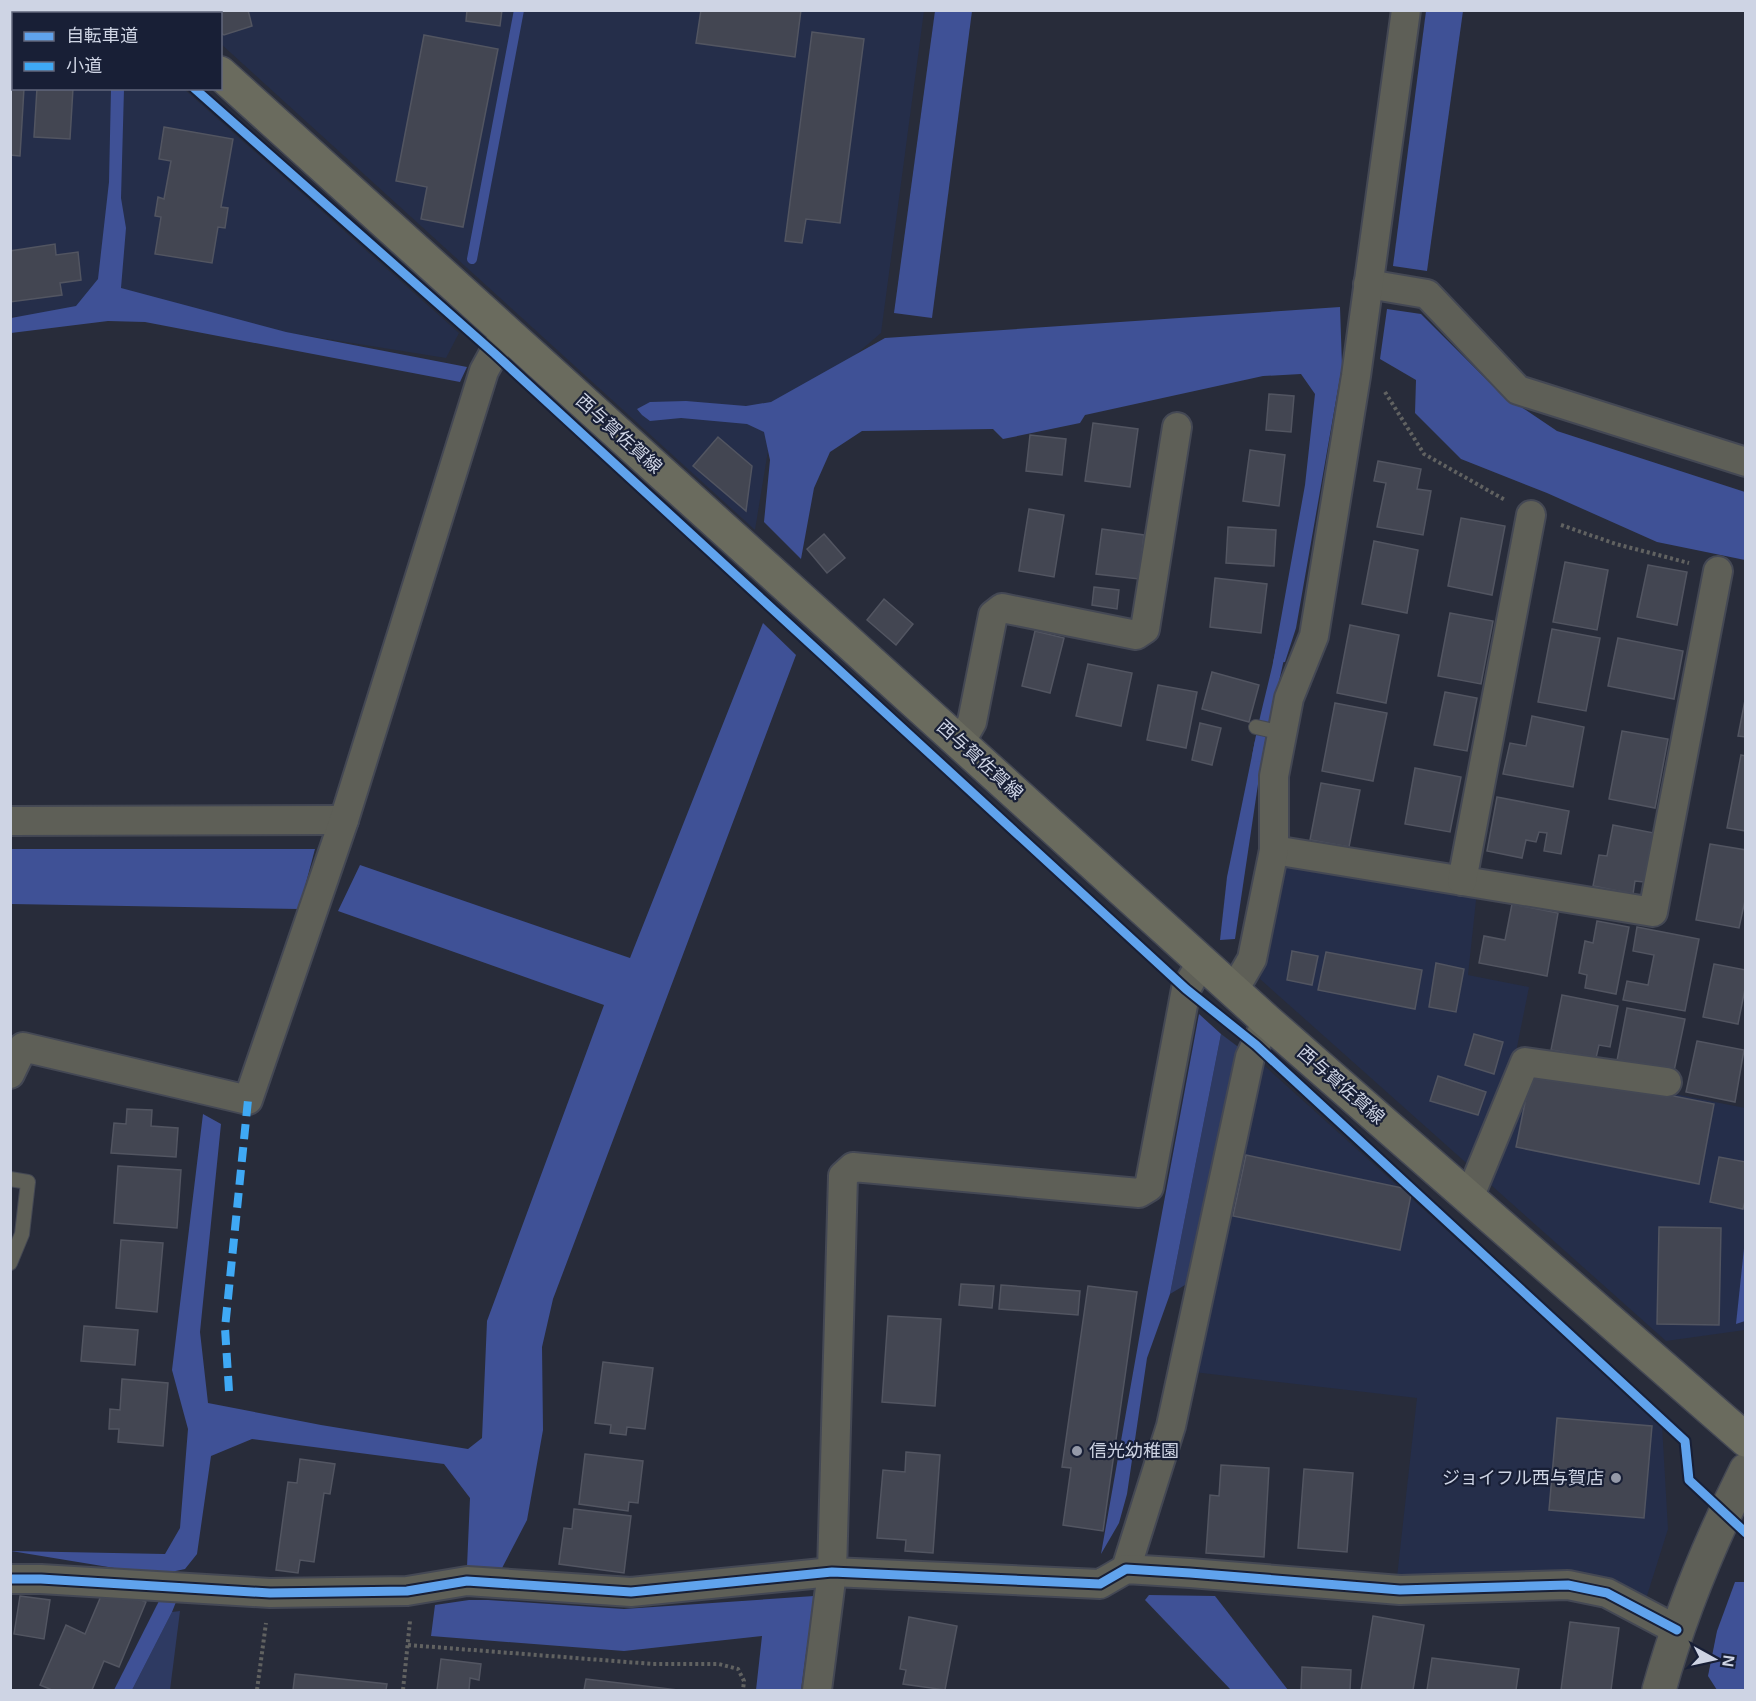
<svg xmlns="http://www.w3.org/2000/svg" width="1756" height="1701" viewBox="0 0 1756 1701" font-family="Arial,'Noto Sans JP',sans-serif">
	<rect width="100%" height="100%" fill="#282c3a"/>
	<g fill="#252e4a">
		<path d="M96 10 100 13 14 14V88L184 89 459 333 446 358 134 308 11 317V11Z"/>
		<path d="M184 11H924L881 333 772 426 755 530 221 44 220 14 187 13Z"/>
		<path d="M1279 862 1477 891 1468 975 1529 987 1514 1062 1745 1108V1330L1666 1341 1260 979Z"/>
		<path d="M1256 1058 1662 1425 1668 1529 1645 1602 1602 1577H1397L1417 1398 1185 1371Z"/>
	</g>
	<g fill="#2e3a62">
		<path d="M1221 1034 1241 1049 1190 1282 1170 1294Z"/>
		<path d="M180 1611 170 1690H132L172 1612Z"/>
	</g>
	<g fill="#3f5196">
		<path d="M935 11H972L932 318 894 313Z"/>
		<path d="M1426 11H1463L1427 271 1393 266Z"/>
		<path d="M111 89H124L121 198 126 228 121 288 286 332 467 367 460 382 145 322 108 321 11 333V318L76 306 98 279 109 182Z"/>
		<path d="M1340 307 1342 366 1296 628 1285 662 1273 663 1305 485 1315 394 1301 374 1263 376 1085 415 1080 423 1003 439 993 429 862 431 830 452 814 488 801 559 764 522 770 460 764 432 747 424 681 418 650 421 642 415 637 409 650 402 686 401 746 406 771 402 885 338Z"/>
		<path d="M1387 309 1421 314 1499 392 1557 431 1745 492V560L1657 542 1547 493 1461 459 1415 413 1416 380 1380 359Z"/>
		<path d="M763 623 796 655 553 1299 542 1347 543 1430 527 1520 501 1570 467 1567 470 1498 444 1464 252 1439 211 1456 197 1554 185 1569 157 1575 11 1551 165 1554 180 1528 188 1429 172 1370 203 1114 221 1124 200 1332 208 1403 321 1425 468 1449 482 1438 487 1321 604 1005 338 911 360 865 630 958Z"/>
		<path d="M1255 741 1264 744 1235 939 1220 940 1227 877Z"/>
		<path d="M11 849H315L299 909 11 904Z"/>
		<path d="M1199 1014 1221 1034 1170 1294 1147 1358 1127 1494 1119 1523 1101 1554 1148 1288Z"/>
		<path d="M1745 1239V1321L1736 1324Z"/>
		<path d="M1735 1582H1745V1690H1717L1708 1676 1717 1631Z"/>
		<path d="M1149 1595 1215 1596 1288 1690H1231L1145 1600Z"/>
		<path d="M814 1596 801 1690H756L762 1636 624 1651 431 1636 435 1605 469 1600H488L624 1609Z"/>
		<path d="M160 1599 176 1602 172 1612 132 1690H114Z"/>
	</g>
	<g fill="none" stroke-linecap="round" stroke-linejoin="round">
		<g stroke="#3f5196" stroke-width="10">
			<path d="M472 259 519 10"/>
			<path d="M1257 757C1263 720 1274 685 1281 649"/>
		</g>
	</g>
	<g fill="#434652" stroke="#525561" stroke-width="1.5">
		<path d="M10 10 17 11 77 10V14H14V74L10 73Z"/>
		<path d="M195 10H248L252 26 224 35 220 32V14H198Z"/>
		<path d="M467 10H502L500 26 466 21Z"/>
		<path d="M701 10H801L795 57 696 43Z"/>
		<path d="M812 32 864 39 840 223 806 219 802 243 785 241Z"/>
		<path d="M424 35 498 49 463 227 421 219 427 187 396 181Z"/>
		<path d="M10 82H14V88H24L20 156 10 155Z"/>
		<path d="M37 88H73L70 139 34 137Z"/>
		<path d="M164 127 233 139 221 207 228 208 225 228 218 227 212 263 155 254 161 217 155 216 158 197 164 199 171 161 159 159Z"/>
		<path d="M55 244 56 255 78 252 81 280 60 283 62 295 10 302V251Z"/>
		<path d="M1269 394 1294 396 1291 432 1266 430Z"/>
		<path d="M1093 423 1138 429 1130 487 1085 481Z"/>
		<path d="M1030 435 1066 439 1062 475 1026 471Z"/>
		<path d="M718 437 752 466 746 511 693 466Z"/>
		<path d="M1250 450 1285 455 1279 506 1243 501Z"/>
		<path d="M1378 461 1421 469 1417 489 1431 491 1423 535 1377 527 1386 483 1374 481Z"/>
		<path d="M1029 509 1064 515 1054 577 1019 571Z"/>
		<path d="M1461 518 1505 526 1492 595 1448 586Z"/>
		<path d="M1228 527 1276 530 1274 566 1226 563Z"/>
		<path d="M1102 529 1144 535 1139 579 1096 574Z"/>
		<path d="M824 534 845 558 827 573 807 549Z"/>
		<path d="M1374 541 1418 550 1407 613 1362 604Z"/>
		<path d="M1565 562 1608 570 1597 630 1553 622Z"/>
		<path d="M1648 565 1687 572 1677 625 1637 617Z"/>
		<path d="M1215 578 1267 584 1261 633 1210 627Z"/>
		<path d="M1094 587 1119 590 1117 609 1092 605Z"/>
		<path d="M884 599 913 624 896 645 867 620Z"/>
		<path d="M1450 613 1493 621 1481 684 1438 676Z"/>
		<path d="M1350 625 1399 635 1386 703 1337 693Z"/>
		<path d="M1552 629 1600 638 1586 711 1538 702Z"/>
		<path d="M1035 631 1064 638 1050 693 1022 686Z"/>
		<path d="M1618 638 1683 651 1674 699 1608 686Z"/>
		<path d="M1088 664 1132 673 1121 726 1076 716Z"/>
		<path d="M1212 672 1259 685 1249 722 1202 709Z"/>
		<path d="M1158 685 1197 692 1186 748 1147 740Z"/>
		<path d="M1445 692 1477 698 1467 751 1434 745Z"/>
		<path d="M1746 695V737L1738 736Z"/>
		<path d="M1335 703 1387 713 1373 781 1322 771Z"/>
		<path d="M1532 716 1584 727 1573 787 1503 774 1510 743 1526 746Z"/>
		<path d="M1200 723 1221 728 1212 765 1192 760Z"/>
		<path d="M1622 731 1668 739 1655 808 1609 799Z"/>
		<path d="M1741 755 1746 756V831L1727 828Z"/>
		<path d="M1415 768 1461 777 1450 832 1405 824Z"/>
		<path d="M1321 783 1360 790 1349 847 1310 840Z"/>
		<path d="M1497 797 1569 811 1561 854 1544 851 1547 833 1539 832 1536 842 1526 840 1522 858 1487 851Z"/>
		<path d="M1613 825 1654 833 1644 882 1635 881 1633 894 1593 886 1599 855 1607 856Z"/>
		<path d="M1710 844 1746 850V896L1739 928 1696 920Z"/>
		<path d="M1512 904 1558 913 1547 976 1479 963 1484 936 1505 940Z"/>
		<path d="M1597 921 1629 927 1616 994 1585 988 1587 975 1579 973 1585 941 1593 943Z"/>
		<path d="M1637 927 1699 939 1685 1011 1623 1000 1627 981 1648 985 1654 955 1633 951Z"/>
		<path d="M1292 951 1318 956 1312 985 1287 980Z"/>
		<path d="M1326 952 1422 970 1415 1009 1318 990Z"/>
		<path d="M1436 963 1464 969 1456 1012 1429 1007Z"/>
		<path d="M1714 964 1746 970V984L1738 1024 1703 1017Z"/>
		<path d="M1562 995 1618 1006 1610 1047 1599 1045 1596 1058 1551 1050Z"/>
		<path d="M1627 1008 1685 1019 1673 1076 1616 1066Z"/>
		<path d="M1474 1034 1503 1042 1494 1074 1465 1065Z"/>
		<path d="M1697 1041 1744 1050 1735 1102 1686 1092Z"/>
		<path d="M1532 1068 1714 1104 1699 1184 1516 1147Z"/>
		<path d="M1438 1076 1486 1092 1478 1115 1430 1101Z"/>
		<path d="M127 1109 152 1110 151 1126 178 1128 176 1157 111 1153 114 1123 126 1124Z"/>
		<path d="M1246 1155 1412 1190 1400 1250 1233 1216Z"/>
		<path d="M1719 1157 1746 1162V1197L1743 1209 1710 1202Z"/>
		<path d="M118 1166 181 1170 177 1228 114 1223Z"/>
		<path d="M1659 1227 1721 1228 1719 1325 1657 1324Z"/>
		<path d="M121 1240 163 1243 157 1312 116 1308Z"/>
		<path d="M961 1284 994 1286 992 1308 959 1305Z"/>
		<path d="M1001 1285 1080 1291 1078 1315 999 1309Z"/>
		<path d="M1088 1286 1137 1292 1103 1531 1063 1525 1071 1468 1062 1467Z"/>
		<path d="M888 1316 941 1319 935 1406 882 1402Z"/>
		<path d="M84 1326 138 1330 135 1365 81 1361Z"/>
		<path d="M603 1362 653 1368 645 1429 627 1427 626 1435 610 1433 611 1425 595 1423Z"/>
		<path d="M122 1379 168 1383 163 1446 118 1442 119 1429H109L110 1409 120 1410Z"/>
		<path d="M1557 1418 1652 1426 1644 1518 1549 1510Z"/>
		<path d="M906 1452 940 1455 933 1553 905 1551 906 1540 877 1538 883 1470 905 1472Z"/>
		<path d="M585 1454 643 1461 638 1503 629 1502 628 1511 579 1504Z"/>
		<path d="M300 1459 335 1464 330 1494 324 1493 314 1562 300 1560 298 1573 276 1570 288 1482 297 1483Z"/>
		<path d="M1221 1465 1269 1468 1264 1557 1206 1553 1210 1495 1219 1496Z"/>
		<path d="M1304 1469 1353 1473 1347 1552 1298 1548Z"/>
		<path d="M574 1509 631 1516 624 1573 559 1564 564 1528 572 1529Z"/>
		<path d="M20 1596 50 1600 44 1639 14 1634Z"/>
		<path d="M101 1596H131L146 1602 119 1667 104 1661 92 1690H52L40 1685 66 1625 85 1634Z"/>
		<path d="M1373 1616 1424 1625 1413 1690H1361Z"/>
		<path d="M909 1617 957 1626 945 1690 903 1684 906 1670 900 1669Z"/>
		<path d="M1570 1622 1619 1628 1611 1690H1561Z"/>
		<path d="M1432 1658 1519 1669 1516 1690H1427Z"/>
		<path d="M441 1659 481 1664 479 1680 470 1678 469 1690H437Z"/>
		<path d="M1302 1667 1351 1670 1350 1690H1301Z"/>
		<path d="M295 1674 387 1684 386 1690H293Z"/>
		<path d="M586 1679 678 1690H584Z"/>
	</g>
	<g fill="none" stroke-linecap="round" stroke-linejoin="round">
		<defs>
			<g id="service">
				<path d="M1256 727 1283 733"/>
				<path d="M10 1179 28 1182 22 1234 10 1263"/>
			</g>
			<g id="minor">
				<path d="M1368 284 1427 294 1518 390 1746 462"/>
				<path d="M960 743 972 722 993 615 1002 608 1136 635 1145 629 1177 427"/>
				<path d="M10 821 344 820"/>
				<path d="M1274 850 1653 912 1718 571"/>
				<path d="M1462 881 1531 515"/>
				<path d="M1234 990 1252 959 1274 850V776L1289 698 1314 636 1356 376 1406 10"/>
				<path d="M10 1074 23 1047 248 1100 344 820 484 371 506 331"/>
				<path d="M1469 1198 1525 1062 1667 1082"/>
				<path d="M1126 1569 1171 1426 1250 1057 1267 1021"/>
				<path d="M10 1579H41L270 1593 407 1591 467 1581 631 1592 832 1572 1100 1584 1126 1569 1190 1573 1400 1590 1568 1585 1607 1593 1677 1630"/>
				<path d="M817 1690 832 1572 843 1176 853 1167 1139 1193 1149 1187 1186 989 1202 961"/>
			</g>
			<path id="tertiary" d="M1659 1690C1680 1614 1711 1540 1746 1470"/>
			<g id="primary">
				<path d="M151 10 155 14"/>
				<path d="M220 73 1267 1021 1746 1440"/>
			</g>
		</defs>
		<use href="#service" stroke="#444854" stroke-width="16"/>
		<use href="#minor" stroke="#444854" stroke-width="32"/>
		<use href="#tertiary" stroke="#444854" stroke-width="36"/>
		<use href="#primary" stroke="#444854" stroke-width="36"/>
		<g stroke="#616261" stroke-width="4" stroke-dasharray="3 3" stroke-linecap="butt">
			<path d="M1385 392 1424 454 1505 500"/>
			<path d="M1561 525 1616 544 1689 563"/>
			<path d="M408 1645 653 1664H719L738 1669 744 1681 743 1690"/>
			<path d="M257 1690 266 1623"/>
			<path d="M403 1690 410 1621"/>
		</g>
		<use href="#service" stroke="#5e5f57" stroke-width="14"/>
		<use href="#minor" stroke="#5e5f57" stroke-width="28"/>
		<use href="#tertiary" stroke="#5e5f57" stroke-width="33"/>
		<use href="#primary" stroke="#6a6b5e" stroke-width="33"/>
		<path stroke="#3fa9f5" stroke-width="8" stroke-dasharray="15 8" stroke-linecap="butt" d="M229 1391 225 1328 248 1100"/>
		<defs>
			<g id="cycleway">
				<path d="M194 88 494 353 1186 989 1256 1045 1685 1441 1689 1480 1746 1533"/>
				<path d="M10 1579H41L270 1593 407 1591 467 1581 631 1592 832 1572 1100 1584 1126 1569 1190 1573 1400 1590 1568 1585 1607 1593 1677 1630"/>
			</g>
		</defs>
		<use href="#cycleway" stroke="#181f36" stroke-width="13"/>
		<use href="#cycleway" stroke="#60a3ed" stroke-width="9"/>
	</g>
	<g fill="#9499a8" stroke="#181f36" stroke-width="2">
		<circle cx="1077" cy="1451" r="6"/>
		<circle cx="1616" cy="1478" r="6"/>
	</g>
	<g text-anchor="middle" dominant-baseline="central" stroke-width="4.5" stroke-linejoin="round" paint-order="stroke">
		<g font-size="18" fill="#ced4e4" stroke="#181f36">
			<text transform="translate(619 434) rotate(42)">西与賀佐賀線</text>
			<text transform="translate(980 760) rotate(42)">西与賀佐賀線</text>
			<text transform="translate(1341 1085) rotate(41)">西与賀佐賀線</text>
		</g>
		<g font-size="18" fill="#ced4e4" stroke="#181f36" text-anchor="start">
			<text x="1089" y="1451">信光幼稚園</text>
			<text x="1604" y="1478" text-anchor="end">ジョイフル西与賀店</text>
		</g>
	</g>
	<rect width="1756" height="1701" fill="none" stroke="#ced4e4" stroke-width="24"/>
	<rect x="12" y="12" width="210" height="78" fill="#181f36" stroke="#61677c" stroke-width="1.5"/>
	<rect x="24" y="32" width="30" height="9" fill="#60a3ed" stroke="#61677c" stroke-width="1.5"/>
	<text x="66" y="42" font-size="18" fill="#ced4e4">自転車道</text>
	<rect x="24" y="62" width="30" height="9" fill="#3fa9f5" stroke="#61677c" stroke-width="1.5"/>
	<text x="66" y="72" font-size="18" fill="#ced4e4">小道</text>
	<g transform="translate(1714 1659) rotate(98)" stroke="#181f36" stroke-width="4.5" paint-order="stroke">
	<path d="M0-4.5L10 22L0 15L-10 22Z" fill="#ced4e4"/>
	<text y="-9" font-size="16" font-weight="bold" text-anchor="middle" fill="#ced4e4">N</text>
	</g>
</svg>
